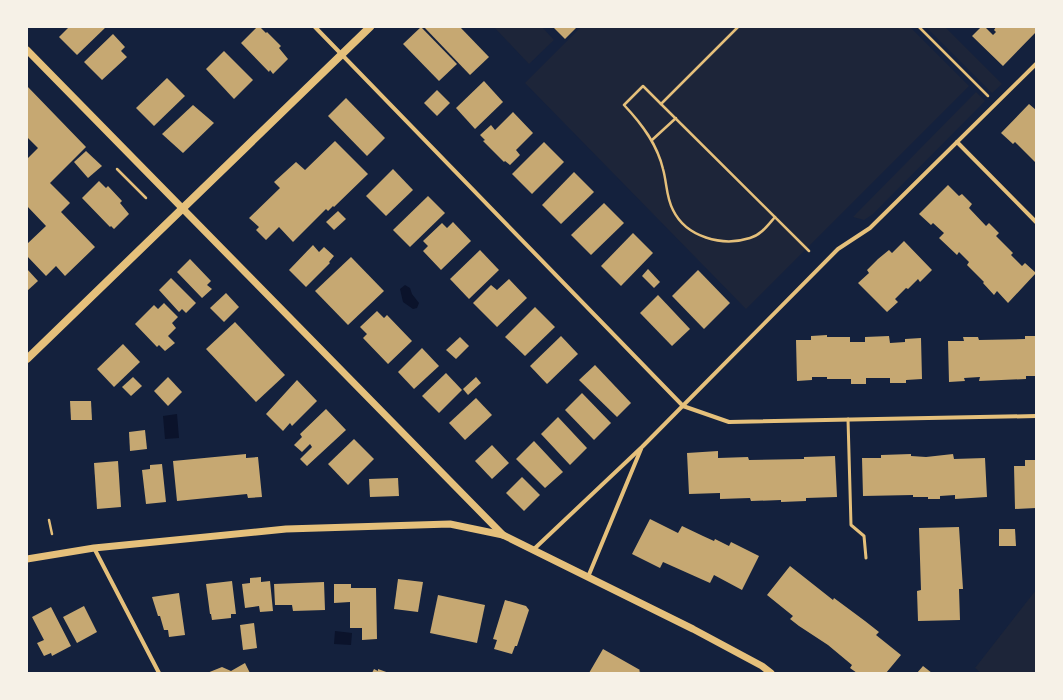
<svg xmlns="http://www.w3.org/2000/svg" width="1063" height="700" viewBox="0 0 1063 700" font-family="'PT Sans',sans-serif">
	<rect width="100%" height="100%" fill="#14213d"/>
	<g fill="#1d2539">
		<path d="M494 27H542L554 40 529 64Z"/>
		<path d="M581 27H910L969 86 746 309 525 83Z"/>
		<path d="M926 27H945L1002 84 992 93Z"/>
		<path d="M976 92 985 101 873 214 864 220 853 217Z"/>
		<path d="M1036 590V673H981L975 668Z"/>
	</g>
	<g fill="#0b132b">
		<path d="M405 285 410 288 412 294 419 303 417 308 413 309 403 302 400 289Z"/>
		<path d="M177 414 179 438 165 439 163 416Z"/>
		<path d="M335 631 352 633 351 645 334 644Z"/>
	</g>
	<g fill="#c6a872">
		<path d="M69 27H106L77 55 59 37Z"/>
		<path d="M257 27H260L266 33 267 32 281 46 279 48 288 59 273 74 270 70 269 72 241 43Z"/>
		<path d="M421 27 457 64 439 81 403 44Z"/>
		<path d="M424 27H460L489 57 470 75Z"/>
		<path d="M553 27H577L565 39Z"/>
		<path d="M981 27H985L993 35 996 32 994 30 996 27H1036V32L1003 66 972 36Z"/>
		<path d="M113 34 125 47 121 51 127 57 102 80 84 62Z"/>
		<path d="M224 51 253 80 234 99 206 69Z"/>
		<path d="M167 78 185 96 154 126 136 108Z"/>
		<path d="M484 81 503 102 475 129 456 108Z"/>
		<path d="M27 86 86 147 50 183 70 203 61 212 95 247 65 276 56 266 46 276 27 256V244L46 226 27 206V159L38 148 27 137Z"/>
		<path d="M437 90 450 103 437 116 424 103Z"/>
		<path d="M346 98 385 138 367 156 328 116Z"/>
		<path d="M1029 104 1036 110V163L1015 142 1013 144 1001 133Z"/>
		<path d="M193 105 214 123 183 153 162 134Z"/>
		<path d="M513 112 533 133 516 150 520 155 510 165 505 161 504 162 483 141 485 140 480 135 491 125 495 130Z"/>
		<path d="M335 141 368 174 334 207 333 206 328 211 326 209 293 242 279 227 266 240 256 230 259 227 249 218 280 188 274 182 296 162 305 170Z"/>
		<path d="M544 142 564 162 532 194 512 174Z"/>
		<path d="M86 151 102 166 88 178 74 162Z"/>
		<path d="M393 169 413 190 386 216 366 196Z"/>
		<path d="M574 172 594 192 561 224 542 205Z"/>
		<path d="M99 181 106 188 108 186 122 201 120 203 129 214 114 229 111 226 110 227 82 198Z"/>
		<path d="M948 185 959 196 962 194 972 204 969 208 986 226 989 223 999 233 996 236 1013 253 1011 255 1022 266 1025 263 1036 273 1008 303 997 291 994 295 983 283 984 282 967 265 969 262 959 252 957 255 939 238 944 233 933 223 931 225 919 214Z"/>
		<path d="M428 196 445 213 410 247 393 230Z"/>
		<path d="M604 203 624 223 591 255 571 235Z"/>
		<path d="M338 211 346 219 334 230 326 222Z"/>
		<path d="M453 222 471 241 441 270 423 251 428 246 423 241 442 223 447 228Z"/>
		<path d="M633 233 653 253 621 286 601 266Z"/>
		<path d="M904 241 932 270 920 282 918 279 908 289 906 288 895 299 898 302 887 312 858 283 869 273 867 270 878 259 889 250 892 253Z"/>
		<path d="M313 245 319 252 324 247 334 256 329 262 330 263 306 287 289 270Z"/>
		<path d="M480 250 499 270 469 299 450 279Z"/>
		<path d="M351 257 384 291 348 325 315 291Z"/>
		<path d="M190 259 211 281 207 285 212 289 202 298 177 272Z"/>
		<path d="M27 269 38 281 27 291Z"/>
		<path d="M648 269 660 282 654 288 642 276Z"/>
		<path d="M698 270 730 303 704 329 672 296Z"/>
		<path d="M171 278 196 303 186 313 182 309 179 312 159 290Z"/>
		<path d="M509 279 527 298 497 327 473 303 491 285 497 290Z"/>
		<path d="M226 293 239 307 224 322 210 308Z"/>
		<path d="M658 295 690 329 672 346 640 313Z"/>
		<path d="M164 303 178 317 172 323 176 328 168 336 175 343 165 351 159 345 157 347 135 324 154 305 158 309Z"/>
		<path d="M535 307 555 327 525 356 505 337Z"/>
		<path d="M377 311 384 318 387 315 412 341 388 364 363 338 367 334 360 327Z"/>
		<path d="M235 322 285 375 256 402 206 349Z"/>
		<path d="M827 335V337H850V342H865V337L889 336 890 343 905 342V339L921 338 922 379 906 380V383H890V378H866V384H851V379H827V377H812V380L797 381 796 340H811V336Z"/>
		<path d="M561 336 578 354 547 384 530 366Z"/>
		<path d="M1025 336H1036V376H1026V379L979 381 980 377 964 378 965 381 949 382 948 341H964L963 337H978L979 340 1025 339Z"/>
		<path d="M460 337 469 346 456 359 446 350Z"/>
		<path d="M123 344 140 362 114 387 97 369Z"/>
		<path d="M422 348 439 366 414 389 398 372Z"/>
		<path d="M595 365 631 403 617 417 579 380Z"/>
		<path d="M446 373 462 390 439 413 422 396Z"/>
		<path d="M133 377 142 386 131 396 122 387Z"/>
		<path d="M168 377 182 392 168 406 154 391Z"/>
		<path d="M476 377 481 383 468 395 463 389Z"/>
		<path d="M297 380 317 401 292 426 290 423 283 431 266 414Z"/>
		<path d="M582 393 611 423 594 440 565 410Z"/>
		<path d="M476 398 492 415 465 440 449 423Z"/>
		<path d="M70 401H91L92 420H71Z"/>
		<path d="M326 409 346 430 307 466 300 459 312 447 310 444 302 452 294 445 302 437 300 434Z"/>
		<path d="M558 417 587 448 570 465 541 434Z"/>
		<path d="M145 430 147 449 130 451 129 432Z"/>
		<path d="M354 439 374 459 348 485 328 464Z"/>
		<path d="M534 441 563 472 545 488 516 459Z"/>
		<path d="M492 445 509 463 492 479 475 461Z"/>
		<path d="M718 451V458L748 457 749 460 804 459V457L835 456 837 497 806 498V501L781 502V500L751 501 750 498 720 499V493L689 494 687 453Z"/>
		<path d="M246 454V458L258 457 262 497 248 498 247 494 177 501 173 461Z"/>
		<path d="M911 454V456L926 457 953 454 954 459 985 458 987 497 955 499V495L940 496V499H928V497H913V495L863 496 862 458H881V455Z"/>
		<path d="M1025 460H1036V508L1015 509 1014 466H1025Z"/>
		<path d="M118 461 121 507 97 509 94 463Z"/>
		<path d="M162 464 166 502 146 504 142 470 150 469V465Z"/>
		<path d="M522 477 540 495 524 511 506 493Z"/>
		<path d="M398 478 399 496 370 497 369 479Z"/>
		<path d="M650 519 678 533 682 526 703 536 714 541 715 539 729 546 731 542 759 556 742 590 714 575 710 583 663 562 660 568 632 554Z"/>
		<path d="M959 527 963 589H959L960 620 918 621 917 591 921 590 919 528Z"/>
		<path d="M999 529H1015L1016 546H999Z"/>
		<path d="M790 566 833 600 834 598 865 621 879 632 876 635 901 655 886 673H857L850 668 852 665 828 645 799 626 790 619 793 616 767 595Z"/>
		<path d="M261 577V582L270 581 273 611 260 612 259 606 245 608 242 584 250 583V578Z"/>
		<path d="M398 579 423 582 418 612 394 609Z"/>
		<path d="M232 581 236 614H231V618L212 620 211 614H210L206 584Z"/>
		<path d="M324 582 325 610 293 611 292 605H275L274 584Z"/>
		<path d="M334 584H351V588H376L377 639 362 640V628H350V602L334 603Z"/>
		<path d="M179 593 185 635 169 637 168 630H164L160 616H158L152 597Z"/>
		<path d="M438 595 485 605 477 643 430 633Z"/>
		<path d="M505 600 526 606 529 610 517 646H515L512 654 494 649 497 640 493 639Z"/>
		<path d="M84 606 97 632 77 643 63 617Z"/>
		<path d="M51 607 71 646 52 656 51 653 44 656 37 643 44 640 32 617Z"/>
		<path d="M254 623 257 648 243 650 240 625Z"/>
		<path d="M603 649 640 670 639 671 642 673H589Z"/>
		<path d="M245 663 250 673H207L222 667 231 671Z"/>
		<path d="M923 666 932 673H917Z"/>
		<path d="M374 669 378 671V669L389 673H372Z"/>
	</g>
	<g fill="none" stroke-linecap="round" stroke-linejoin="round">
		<g stroke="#e5c07b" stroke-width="2.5">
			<path d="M738 27 661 104 809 251"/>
			<path d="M919 27 988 96"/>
			<path d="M661 104 643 86 624 105C642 124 657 144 663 169 667 183 666 197 673 210 686 237 722 247 750 238 761 235 768 225 775 217"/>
			<path d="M652 140 676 118"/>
			<path d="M117 169 146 198"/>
			<path d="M49 520 52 534"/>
		</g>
		<path stroke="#e5c07b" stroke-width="3" d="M848 419 851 525 864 536 866 558"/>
		<g stroke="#e5c07b" stroke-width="4">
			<path d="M315 27 683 406 729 422 1036 416"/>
			<path d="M957 142 1036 222"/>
			<path d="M94 548 159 673"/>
			<path d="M533 550 642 447 838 249 870 228 1036 64"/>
			<path d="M588 577 641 449"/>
		</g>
		<g stroke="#e5c07b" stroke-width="7">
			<path d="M27 50 503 535"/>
			<path d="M27 559 94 548 286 529 450 524 503 535 693 629 762 666 771 673"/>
		</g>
		<path stroke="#e5c07b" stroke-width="8" d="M27 359 370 27"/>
	</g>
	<rect width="1063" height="700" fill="none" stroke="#f6f1e7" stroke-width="56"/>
</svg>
